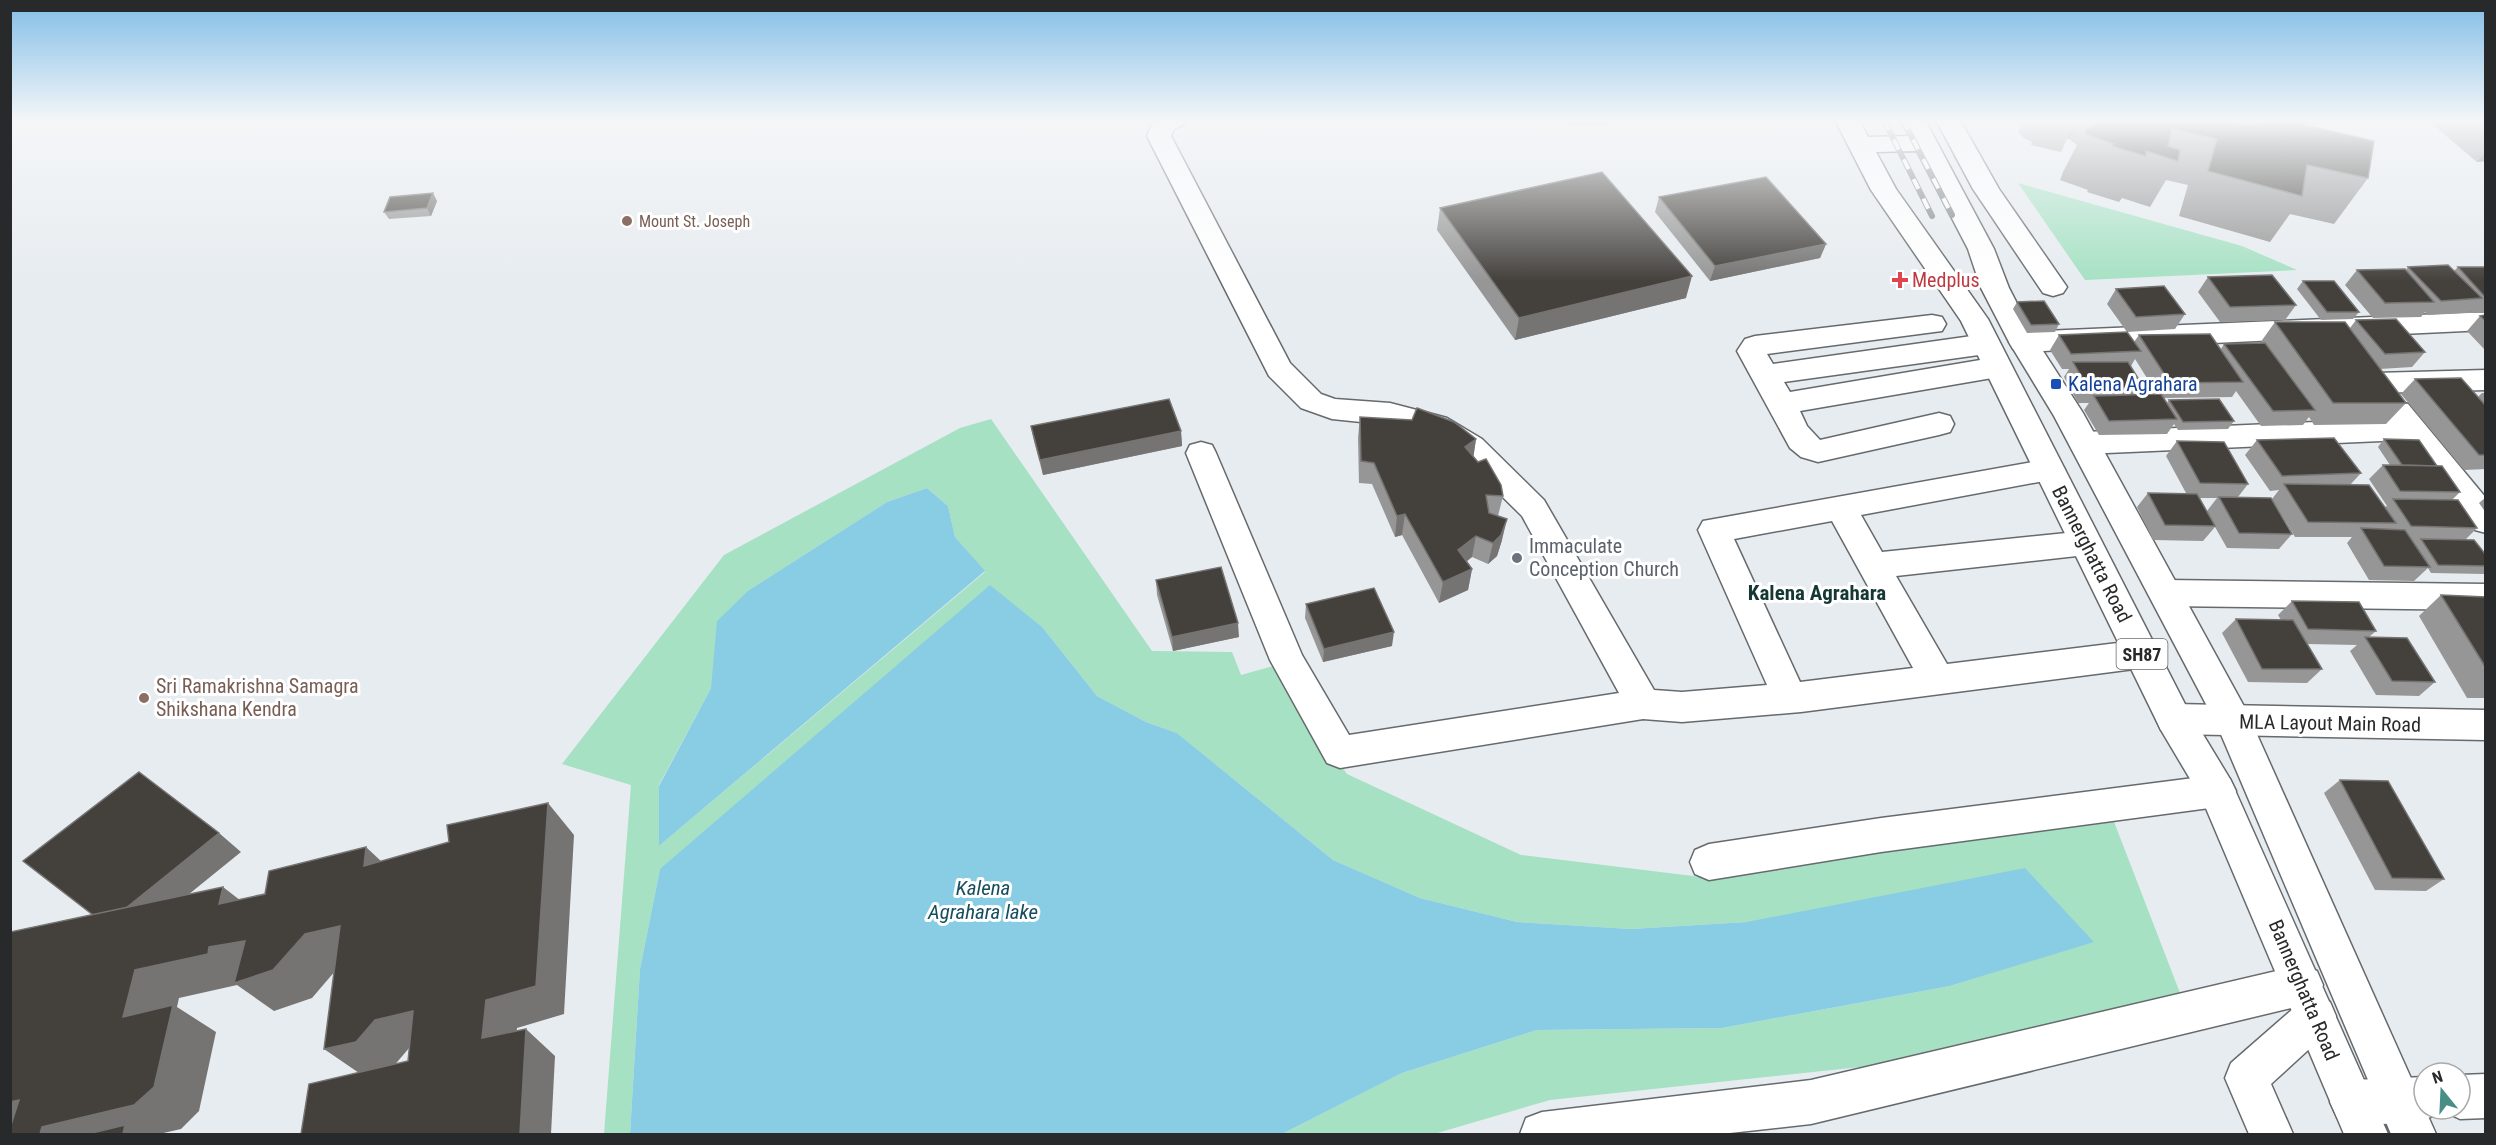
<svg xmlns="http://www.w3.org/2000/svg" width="2496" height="1145" viewBox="0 0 2496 1145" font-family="'Roboto Condensed',sans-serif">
	<rect width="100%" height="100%" fill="#e7ecf0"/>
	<g fill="#a6e1c3" fill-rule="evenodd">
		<path d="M2018 183 2242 246 2297 270 2085 280Z"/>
		<path d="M991 419 1152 651 1232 652 1241 675 1273 666 1347 774 1521 855 1701 877 2039 820 2111 814 2180 993 1954 1057 1550 1100 1434 1134H1282L1402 1073 1537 1030 1722 1028 1950 986 2094 941 1747 922 1631 929 1517 922 1420 898 1333 860 1177 733 1146 722 1097 696 1043 628 660 869 640 969 630 1134H604L631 785 562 764 724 555 960 428ZM927 488 948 506 955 537 985 572 659 846V785L711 688 749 590 887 502Z"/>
	</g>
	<g fill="#89cde5">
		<path d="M927 488 948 506 955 537 985 571 659 846V786L711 688 717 621 749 590 887 502Z"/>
		<path d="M990 585 1043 628 1097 696 1146 722 1177 733 1333 860 1420 898 1517 922 1631 929 1747 922 2025 868 2094 942 1950 986 1722 1028 1537 1030 1402 1073 1282 1134H630L640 969 660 869Z"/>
	</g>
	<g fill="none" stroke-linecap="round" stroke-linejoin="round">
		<defs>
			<g id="minor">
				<path d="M1154 120H1186L1183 125 1174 129 1171 136 1290 363 1321 394 1335 399 1390 403 1436 415 1447 418 1482 439 1544 500 1654 690 1682 692 1767 685 1698 530 1703 521 2049 459 2060 462 2065 470 2060 478 1861 515 1882 552 2086 531 2097 534 2102 543 2097 552 2086 555 1896 576 1947 664 2142 640 2154 644 2159 654 2154 664 2142 668 1801 712 1682 722 1643 719 1340 768 1327 763 1270 660 1186 453 1190 445 1201 442 1212 445 1216 453 1302 655 1349 735 1619 693 1522 516 1460 455 1426 434 1390 425 1332 419 1301 408 1269 376 1147 136ZM1832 521 1913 668 1800 682 1734 539Z"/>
				<path d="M1936 120H1960L1999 189 2067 287 2063 293 2053 296 2043 293 1973 189Z"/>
				<path d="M2486 312V330L2023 352 2013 349 2009 342 2013 335 2023 332Z"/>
				<path d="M1932 315 1942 317 1946 324 1942 331 1767 354 1773 364 1986 334 1996 337 2000 344 1996 351 1986 354 1784 382 1790 392 1998 357 2008 360 2012 367 2008 374 1998 377 1800 411 1807 426 1820 440 1939 413 1950 416 1954 424 1950 432 1939 435 1818 462 1801 457 1790 448 1737 351 1745 339 1755 336Z"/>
				<path d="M2486 370V390L2375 393 2365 390 2360 383 2365 376 2375 373Z"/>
				<path d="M2397 401 2408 404 2486 498V533L2475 530 2404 440 2084 454 2073 451 2069 443 2073 435 2084 432 2387 419 2382 411 2386 404Z"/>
				<path d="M2165 580 2486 584V610L2165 606 2153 602 2148 593 2153 584Z"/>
				<path d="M2174 704 2486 710V740L2174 734 2161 730 2156 719 2161 708Z"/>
				<path d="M2217 775 2230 779 2236 791 2230 803 2217 807 1881 852 1709 880 1695 874 1690 862 1695 850 1709 844 1881 818Z"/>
				<path d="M2302 965 2317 971 2323 985 2318 997 2330 1002 2336 1016 2330 1030 2271 1084 2293 1134H2249L2225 1078 2231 1063 2295 1007 1811 1124 1721 1134H1520L1526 1118 1542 1112 1811 1080Z"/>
				<path d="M2486 1074V1118L2460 1119 2445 1112 2443 1109H2460V1075Z"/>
				<path d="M2424 1077V1109H2441L2439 1114C2414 1125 2362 1128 2337 1117L2330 1102 2337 1087 2352 1080Z"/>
			</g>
			<path id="major" d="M1835 120H1859L1868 137 1909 136 1901 120H1925L1994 249 2009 288 2036 340 2083 413 2246 710 2436 1134H2391L2217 725 2054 416 2009 342 1981 288 1968 249 1917 151 1876 152 1896 189 1988 319 2187 708 2230 779 2388 1134H2344L2202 799 2161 730 1961 321 1871 190Z"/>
		</defs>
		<use href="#minor" stroke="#666a6d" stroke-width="3"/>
		<use href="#major" stroke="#666a6d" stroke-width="3"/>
		<use href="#minor" fill="#fff" fill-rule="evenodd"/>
		<use href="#major" fill="#fff" fill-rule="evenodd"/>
		<defs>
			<g id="rail">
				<path d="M1884 120 1932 216"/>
				<path d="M1903 120 1952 215"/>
			</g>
		</defs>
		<use href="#rail" stroke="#828587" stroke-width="6"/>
		<use href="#rail" stroke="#fff" stroke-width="4" stroke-dasharray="11" stroke-linecap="butt"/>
	</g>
	<g fill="#969696" fill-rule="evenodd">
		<path d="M1568 120H1661V122L1570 126Z"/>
		<path d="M2023 120H2227L2246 125 2249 120H2363L2362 122 2305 125 2368 178 2334 224 2290 214 2270 242 2179 216 2188 185 2166 180 2150 207 2122 198 2119 202 2087 192 2088 190 2060 180 2063 172 2077 145 2069 139H2067L2061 152 2031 145 2032 142 2024 138 2018 132Z"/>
		<path d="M2433 120H2486V161L2477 162 2432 124 2434 121Z"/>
		<path d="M1659 197 1826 244 1820 258 1710 281 1655 212Z"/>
		<path d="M437 201 431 216 389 219 384 212Z"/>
		<path d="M1440 208 1686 298 1515 340 1437 230Z"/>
		<path d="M2408 267 2454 271 2458 267H2486V313H2472L2470 311 2468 313 2428 315 2425 312 2421 317 2373 318 2345 285 2357 270H2406Z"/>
		<path d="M2208 277 2296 305 2285 320 2220 322 2198 292Z"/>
		<path d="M2303 281 2359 312 2353 319 2321 320 2297 289Z"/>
		<path d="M2116 289 2185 314 2175 329 2127 332 2107 304Z"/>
		<path d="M2017 302 2059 324 2055 332 2027 333 2013 309Z"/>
		<path d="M2486 315V351L2467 331 2480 316Z"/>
		<path d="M2356 320 2425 352 2412 367 2380 369 2406 403 2386 424 2314 425 2309 417 2303 425 2261 426 2236 391 2232 397 2164 398 2167 403 2169 400 2234 421 2228 429 2178 430 2174 424 2167 434 2099 435 2084 410 2089 403H2078L2064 377 2069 369H2062L2050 350 2059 335 2134 342 2139 335 2221 349 2224 344 2260 343 2275 322 2350 328ZM2135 359 2157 394H2139L2144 388 2131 366Z"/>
		<path d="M2415 379 2478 397 2482 393H2486V469L2464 470 2401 394Z"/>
		<path d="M1360 417 1476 439 1473 457 1503 496 1498 516 1502 540 1497 556 1488 564 1472 557 1467 561 1472 569 1468 590 1439 603 1402 535 1395 537 1372 484 1359 483 1358 438Z"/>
		<path d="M1031 426 1181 431 1182 446 1043 475 1034 441Z"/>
		<path d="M2384 439 2437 466 2460 492 2452 500 2477 528 2465 540 2486 555 2485 574 2431 573 2428 568 2414 581 2369 580 2347 543 2352 537H2295L2272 499 2279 490 2270 491 2245 455 2257 440 2361 473 2350 485 2385 507 2387 506 2369 479 2383 465H2390L2378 447Z"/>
		<path d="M2177 441 2248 484 2238 497 2292 534 2279 549 2227 548 2215 527 2203 541 2153 540 2137 507 2148 493H2186L2166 456ZM2200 498H2217L2207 511Z"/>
		<path d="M2486 497V513L2479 503Z"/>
		<path d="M1156 580 1239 637 1173 651 1157 595Z"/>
		<path d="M2441 595 2486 597V698H2467L2419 616Z"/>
		<path d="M2292 601 2376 631 2369 637 2435 682 2419 696 2376 695 2350 651 2357 645 2307 644 2322 669 2307 683 2248 682 2222 633 2236 619 2281 620 2278 615Z"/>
		<path d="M1306 604 1392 646 1323 662 1305 618Z"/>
		<path d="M2340 780 2444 879 2426 891 2375 890 2324 793Z"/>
	</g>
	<g fill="#757473">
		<path d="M2078 120H2079L2069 139H2067Z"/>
		<path d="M2486 152V161L2477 162Z"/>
		<path d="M433 193 437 201 431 216 427 208Z"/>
		<path d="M1826 244 1820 258 1710 281 1715 266Z"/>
		<path d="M1692 276 1686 298 1515 340 1519 318Z"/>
		<path d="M1181 431 1182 446 1043 475 1040 460Z"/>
		<path d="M1476 439 1473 460 1465 447Z"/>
		<path d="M1405 514 1402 535 1395 537 1397 516Z"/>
		<path d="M1507 519 1502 540 1497 556 1488 564 1493 543Z"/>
		<path d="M1476 536 1472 557 1454 571 1458 550Z"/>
		<path d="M1472 569 1468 590 1439 603 1443 582Z"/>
		<path d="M1238 623 1239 637 1173 651 1172 637Z"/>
		<path d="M1394 632 1392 646 1323 662 1324 649Z"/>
		<path d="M548 803 574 835 564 1014 517 1028 513 1064 482 1038 486 1000Z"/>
		<path d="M219 833 241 852 131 941 106 924Z"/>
		<path d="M366 847 399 878 364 866Z"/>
		<path d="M223 887 262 917 219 904Z"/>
		<path d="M340 926 342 963 312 998 274 1011 237 985 179 998 177 1007 216 1032 199 1111 181 1129 159 1134H10V1102L123 1017 135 970 209 947 245 941 305 934Z"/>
		<path d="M413 1011 410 1047 392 1068 362 1075 324 1049 375 1020Z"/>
		<path d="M526 1029 555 1056 551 1134H520Z"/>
	</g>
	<g fill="#44413d" stroke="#757473" stroke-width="1.5">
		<path d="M2097 120H2227L2247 125 2256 124 2257 120H2305V125L2374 141 2368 178 2307 165 2302 196 2208 171 2217 139 2172 129 2168 146 2180 150 2178 161 2146 151V156L2112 146 2114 144 2085 134 2087 127 2092 128Z"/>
		<path d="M1602 172 1692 276 1519 318 1440 208Z"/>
		<path d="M1766 177 1826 244 1715 266 1659 197Z"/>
		<path d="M433 193 427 208 384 212 390 197Z"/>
		<path d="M2448 265 2482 298 2441 301 2408 267Z"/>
		<path d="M2458 267H2486V298Z"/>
		<path d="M2405 269 2434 302 2385 303 2357 270Z"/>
		<path d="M2272 275 2296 305 2230 307 2208 277Z"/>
		<path d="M2303 281H2334L2359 312H2327Z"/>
		<path d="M2164 286 2185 314 2136 317 2116 289Z"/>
		<path d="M2044 301 2059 324 2031 325 2017 302Z"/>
		<path d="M2486 315V321L2480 316Z"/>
		<path d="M2396 319 2425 352 2385 354 2356 320Z"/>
		<path d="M2275 322H2345L2406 403H2333Z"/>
		<path d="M2127 332 2141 351 2071 354 2059 335Z"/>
		<path d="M2210 334 2243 382 2170 383 2139 335Z"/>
		<path d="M2265 343 2315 410 2273 411 2224 344Z"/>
		<path d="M2073 362H2128L2144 388H2088Z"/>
		<path d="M2461 378 2486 406V455H2479L2415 379Z"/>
		<path d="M2161 394 2177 419 2109 421 2094 396Z"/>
		<path d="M1169 399 1181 431 1040 460 1031 426Z"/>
		<path d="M2219 399 2234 421 2183 422 2169 400Z"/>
		<path d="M1417 408 1454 422 1476 439 1465 447 1478 462 1486 459 1501 485 1503 496 1486 495 1489 513 1507 519 1501 535 1493 543 1476 536 1458 550 1472 569 1443 582 1405 514 1397 516 1374 463 1361 461 1360 417 1412 420Z"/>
		<path d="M2334 438 2361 473 2282 476 2257 440Z"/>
		<path d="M2384 439 2419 440 2437 466 2402 465Z"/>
		<path d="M2177 441 2224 442 2248 484 2200 483Z"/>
		<path d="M2383 465 2442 466 2460 492 2400 491Z"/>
		<path d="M2284 484 2369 485 2396 523 2308 522Z"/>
		<path d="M2148 493 2197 494 2215 526 2165 525Z"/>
		<path d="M2219 497 2271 498 2292 534 2239 533Z"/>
		<path d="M2393 499 2458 500 2477 528 2411 526Z"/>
		<path d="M2361 528 2405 530 2430 567 2384 566Z"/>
		<path d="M2421 539 2474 540 2486 555V566L2438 565Z"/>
		<path d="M1221 567 1238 623 1172 637 1156 580Z"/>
		<path d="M1374 588 1394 632 1324 649 1306 604Z"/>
		<path d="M2441 595 2486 597V668Z"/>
		<path d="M2292 601 2359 602 2376 631 2308 629Z"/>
		<path d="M2236 619 2293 620 2322 669H2262Z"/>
		<path d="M2365 637 2407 638 2435 682 2392 681Z"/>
		<path d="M139 772 219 833 126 908 93 915 23 861Z"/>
		<path d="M2340 780 2388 781 2444 879 2392 878Z"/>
		<path d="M548 803 536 986 486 1000 482 1038 526 1029 520 1134H301L309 1084 408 1061 413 1011 375 1020 356 1042 324 1049 340 926 305 934 273 970 234 983 245 941 209 947 208 954 135 970 123 1017 173 1005 154 1087 134 1105 42 1127 40 1134H10V1128L19 1100 10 1102V932L223 887 219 904 265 894 269 871 366 847 364 866 449 842 447 825Z"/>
		<path d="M125 1125 123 1134H88Z"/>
	</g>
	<linearGradient id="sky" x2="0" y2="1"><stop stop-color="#82bee7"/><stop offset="0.43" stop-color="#f4f6f8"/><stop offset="1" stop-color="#f4f6f8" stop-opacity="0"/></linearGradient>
	<rect width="2496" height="281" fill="url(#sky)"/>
	<g fill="#8d6e63" stroke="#fff" stroke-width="2">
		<circle cx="627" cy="221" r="6"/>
		<circle cx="144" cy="698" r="6"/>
	</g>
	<path fill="#e0444e" stroke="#fff" stroke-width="2" d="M1897 271h6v6h6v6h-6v6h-6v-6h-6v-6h6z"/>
	<rect fill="#1a4fb4" stroke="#fff" stroke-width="2" x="2050" y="378" width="12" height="12" rx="3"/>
	<circle fill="#6b7280" stroke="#fff" stroke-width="2" cx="1517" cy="558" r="6"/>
	<g text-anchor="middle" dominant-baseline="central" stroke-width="6" stroke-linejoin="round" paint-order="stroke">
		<g font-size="16" fill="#785e54" stroke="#fff" text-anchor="start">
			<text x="639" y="221">Mount St. Joseph</text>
		</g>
		<rect fill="#fff" stroke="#68696b" stroke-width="1.5" x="2116.5" y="639" width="51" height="30" rx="4.5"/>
		<g font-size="18" font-weight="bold" fill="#28292b">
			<text x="2142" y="654">SH87</text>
		</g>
		<g font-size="20" fill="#be3a42" stroke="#fff" text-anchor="start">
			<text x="1912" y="280">Medplus</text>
		</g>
		<g font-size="20" fill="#164399" stroke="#fff" text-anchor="start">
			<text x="2068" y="384">Kalena Agrahara</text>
		</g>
		<g font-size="20" fill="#5b616d" stroke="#fff" text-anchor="start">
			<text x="1529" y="546">Immaculate<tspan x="1529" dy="23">Conception Church</tspan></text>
		</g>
		<g font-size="20" fill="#28292b" stroke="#fff">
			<text transform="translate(2092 554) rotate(63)">Bannerghatta Road</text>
			<text transform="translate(2330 723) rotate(1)">MLA Layout Main Road</text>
			<text transform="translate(2304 990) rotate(67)">Bannerghatta Road</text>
		</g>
		<g font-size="20" fill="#785e54" stroke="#fff" text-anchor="start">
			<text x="156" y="686">Sri Ramakrishna Samagra<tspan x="156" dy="23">Shikshana Kendra</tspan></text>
		</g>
		<g font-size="21" font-weight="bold" fill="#163835" stroke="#fff">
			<text x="1817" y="593">Kalena Agrahara</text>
		</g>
		<g font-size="21" font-style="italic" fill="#154e5f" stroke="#fff">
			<text x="983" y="888">Kalena<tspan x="983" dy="24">Agrahara lake</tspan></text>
		</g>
	</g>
	<rect width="2496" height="1145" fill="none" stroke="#28292b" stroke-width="24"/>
	<g transform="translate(2442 1091) rotate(342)"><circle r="28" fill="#ffffff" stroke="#a9a9aa" stroke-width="1.5"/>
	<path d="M0-4.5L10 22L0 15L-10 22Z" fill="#488e87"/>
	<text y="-9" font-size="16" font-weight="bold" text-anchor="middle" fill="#28292b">N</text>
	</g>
</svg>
